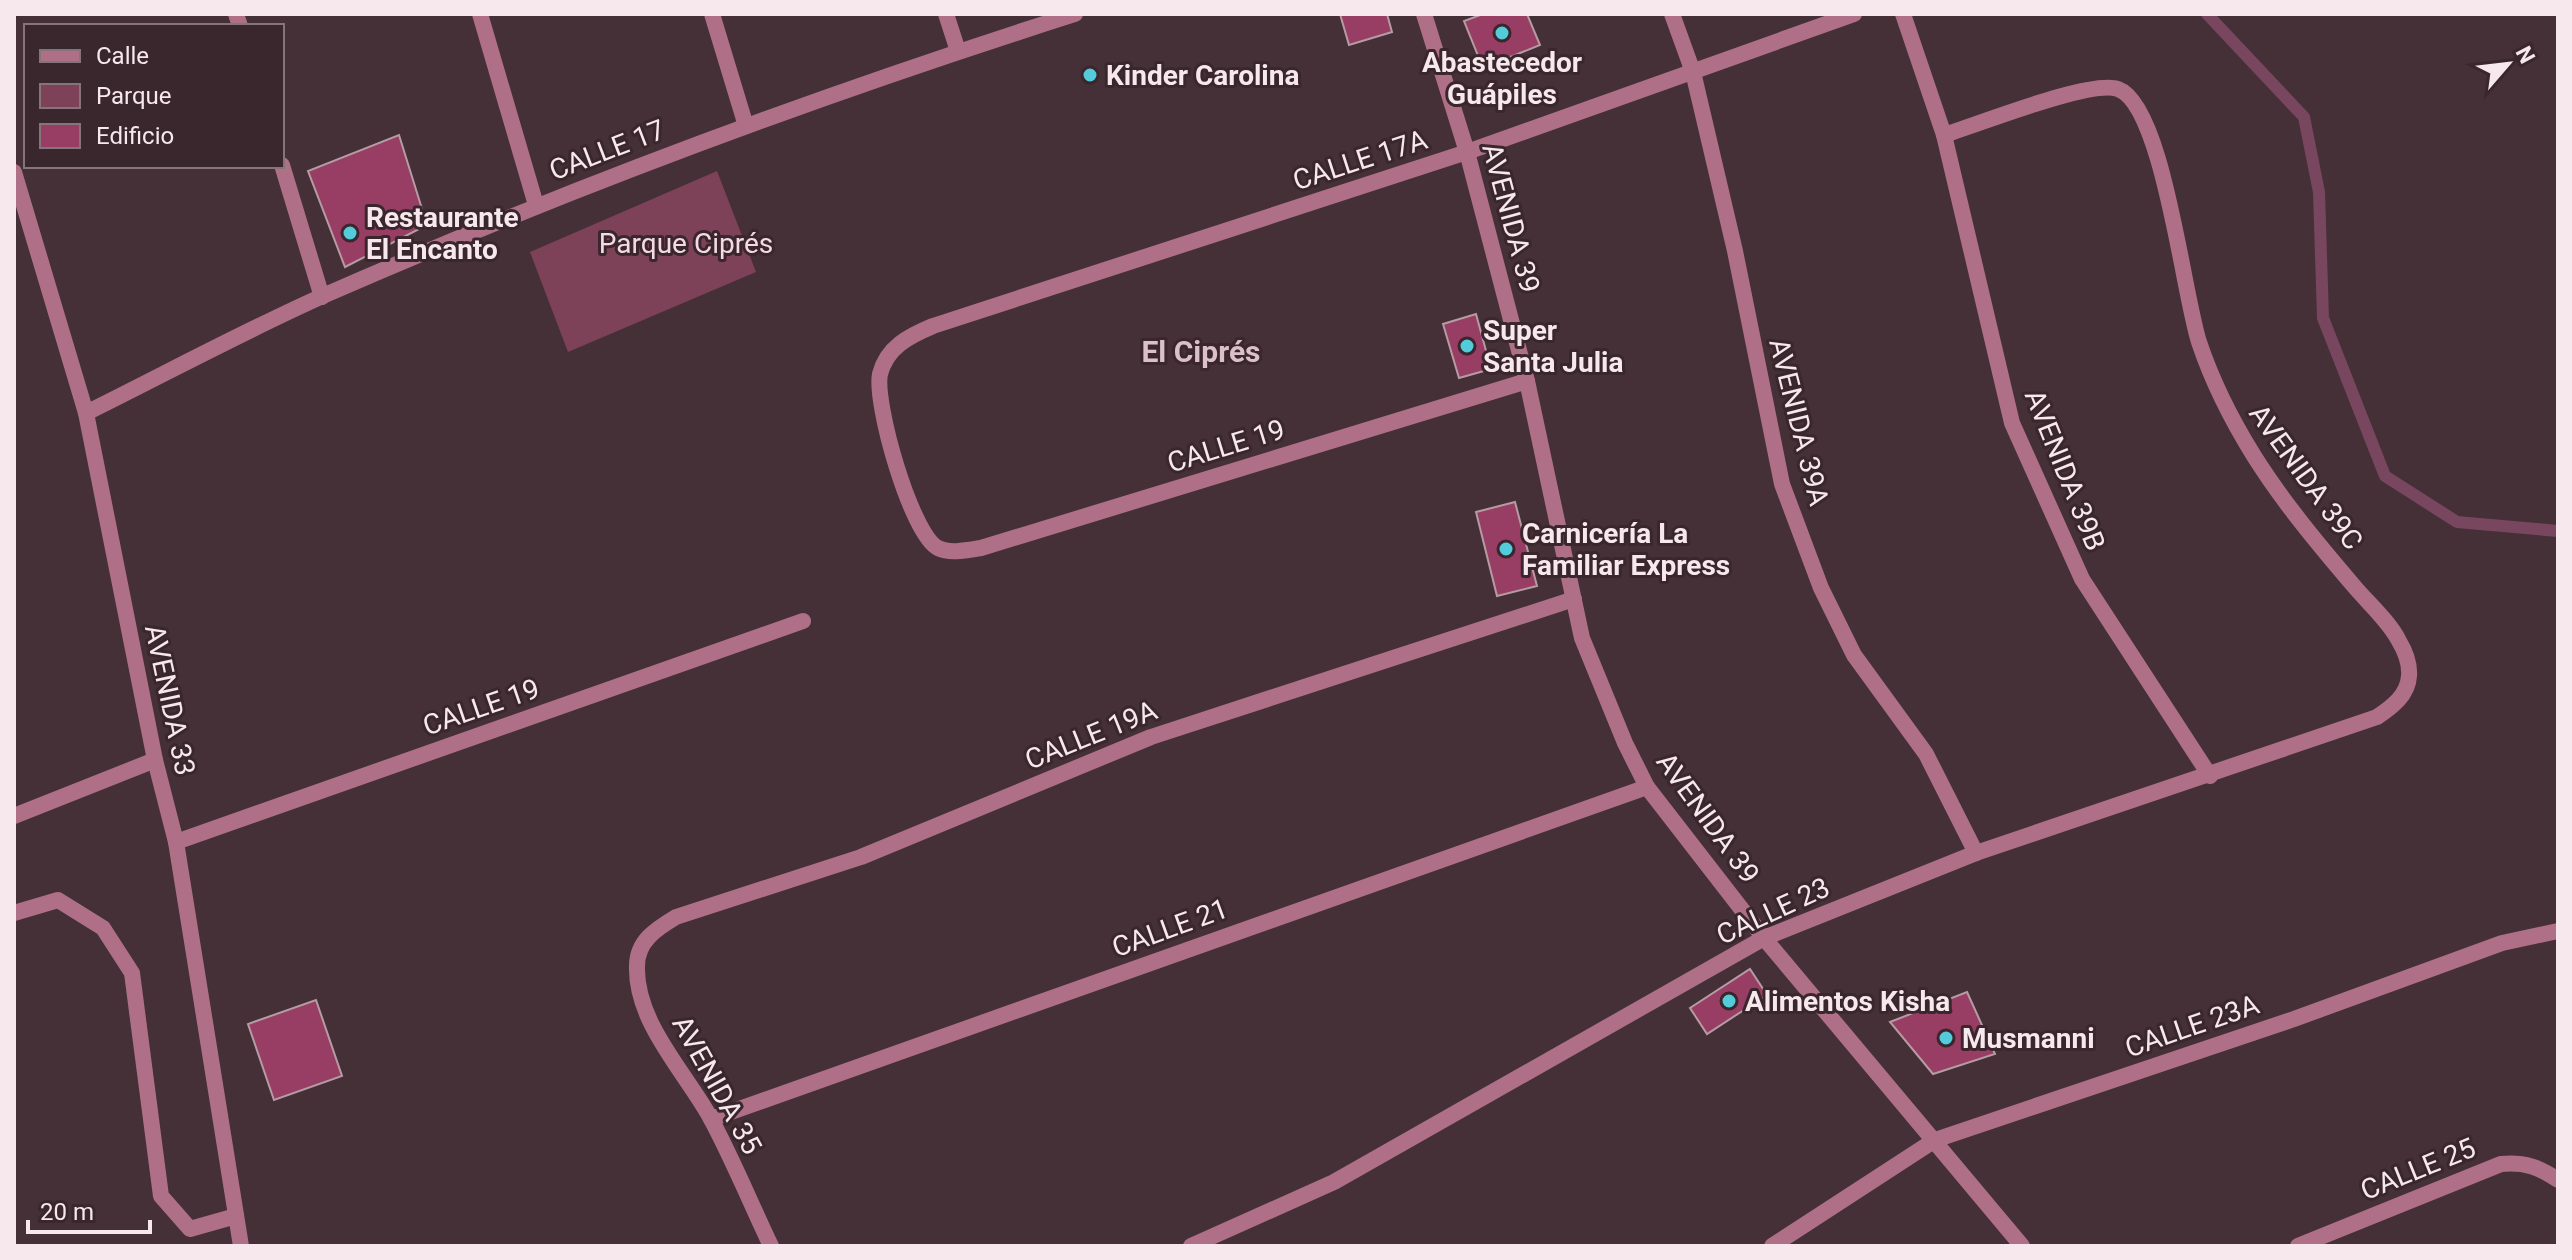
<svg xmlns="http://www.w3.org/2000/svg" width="2572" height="1260" viewBox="0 0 2572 1260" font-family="Roboto,sans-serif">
	<rect width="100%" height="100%" fill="#453037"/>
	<path fill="#7d4158" d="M717 171 756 272 568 352 530 252Z"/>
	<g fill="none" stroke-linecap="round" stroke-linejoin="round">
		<path stroke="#78465e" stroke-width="12" d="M2207 14 2304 117 2319 192 2323 318 2385 476 2457 522 2558 531"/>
	</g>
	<g fill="#983d63" stroke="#b59ba3" stroke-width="2">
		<path d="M1340 14H1387L1392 32 1349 45Z"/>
		<path d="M1483 14H1527L1540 45 1483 68 1464 21Z"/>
		<path d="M399 135 427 225 345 267 308 171Z"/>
		<path d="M1476 314 1491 369 1459 378 1443 324Z"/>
		<path d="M1515 502 1537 586 1497 596 1476 512Z"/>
		<path d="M1750 969 1767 995 1707 1034 1690 1008Z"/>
		<path d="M1967 992 1995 1054 1933 1074 1890 1022Z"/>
		<path d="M316 1000 342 1076 274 1100 248 1024Z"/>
	</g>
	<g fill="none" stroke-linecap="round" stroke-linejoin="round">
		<path stroke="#af7087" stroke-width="16" d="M14 913 58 900 103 928 132 973 161 1196 190 1229 236 1216"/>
		<g stroke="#af7087" stroke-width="16">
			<path d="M236 14 240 26"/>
			<path d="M480 14 536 205"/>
			<path d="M712 14 746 126"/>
			<path d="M946 14 958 51"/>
			<path d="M1424 14 1467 152 1527 381 1582 638 1625 743 1647 787 1764 938 2022 1246"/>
			<path d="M1672 14 1693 72 1735 251 1782 484 1821 588 1854 655 1926 754 1976 853"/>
			<path d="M1903 14 1944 135 2012 423 2082 579 2210 776"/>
			<path d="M282 165 322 297"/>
			<path d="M14 172 86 413 155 760 176 842 241 1246"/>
			<path d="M1527 381 981 548C968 550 950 554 938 548 911 534 874 403 880 374 887 347 909 336 933 326L1467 152 1854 14"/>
			<path d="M86 413C165 374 244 331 325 295 570 188 820 95 1075 14"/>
			<path d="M14 816 155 760"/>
			<path d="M176 842 803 621"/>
			<path d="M711 1119 1647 787"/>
			<path d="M771 1246C751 1204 733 1160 711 1119 686 1073 635 1022 637 966 637 941 656 929 676 917L861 857 1151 737 1574 599"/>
			<path d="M1191 1246 1334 1182 1764 938 1976 853 2377 717C2392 707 2408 695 2409 676 2410 664 2405 651 2399 641 2389 621 2368 603 2353 585 2318 544 2283 502 2254 456 2231 419 2213 384 2199 342 2183 293 2163 105 2118 89 2091 79 1977 125 1944 135"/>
			<path d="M1772 1246 1935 1140 2294 1019 2502 943 2558 931"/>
			<path d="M2298 1246 2501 1164C2525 1162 2539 1167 2558 1180"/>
		</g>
	</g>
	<g fill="#53cbda" stroke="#3a262d" stroke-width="3">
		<circle cx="1502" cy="33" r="8"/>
		<circle cx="1090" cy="75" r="8"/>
		<circle cx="350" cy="233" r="8"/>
		<circle cx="1467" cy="346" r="8"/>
		<circle cx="1506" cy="549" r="8"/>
		<circle cx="1729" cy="1001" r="8"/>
		<circle cx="1946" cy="1038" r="8"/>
	</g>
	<g text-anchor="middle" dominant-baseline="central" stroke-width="6" stroke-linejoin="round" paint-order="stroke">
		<g font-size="28" font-weight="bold" fill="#f6e8ec" stroke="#3a262d" text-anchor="start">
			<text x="1502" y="62" text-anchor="middle">Abastecedor<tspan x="1502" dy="32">Guápiles</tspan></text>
			<text x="1106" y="75">Kinder Carolina</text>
			<text x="366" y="217">Restaurante<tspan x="366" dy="32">El Encanto</tspan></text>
			<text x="1483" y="330">Super<tspan x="1483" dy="32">Santa Julia</tspan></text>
			<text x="1522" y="533">Carnicería La<tspan x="1522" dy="32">Familiar Express</tspan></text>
			<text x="1745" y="1001">Alimentos Kisha</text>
			<text x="1962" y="1038">Musmanni</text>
		</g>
		<g font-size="28" fill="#f6e8ec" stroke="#3a262d">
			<text transform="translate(607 150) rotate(-21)">CALLE 17</text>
			<text transform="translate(1360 160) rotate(-18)">CALLE 17A</text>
			<text transform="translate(1511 218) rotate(75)">AVENIDA 39</text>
			<text transform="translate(1799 422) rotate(76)">AVENIDA 39A</text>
			<text transform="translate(1226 446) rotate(-17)">CALLE 19</text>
			<text transform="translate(2065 470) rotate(68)">AVENIDA 39B</text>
			<text transform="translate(2306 477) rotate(54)">AVENIDA 39C</text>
			<text transform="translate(170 700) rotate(78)">AVENIDA 33</text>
			<text transform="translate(481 707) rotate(-19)">CALLE 19</text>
			<text transform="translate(1091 735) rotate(-22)">CALLE 19A</text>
			<text transform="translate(1708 818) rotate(54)">AVENIDA 39</text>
			<text transform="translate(1773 911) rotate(-25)">CALLE 23</text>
			<text transform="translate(1170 928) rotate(-20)">CALLE 21</text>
			<text transform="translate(2192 1026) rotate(-19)">CALLE 23A</text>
			<text transform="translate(717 1085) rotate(61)">AVENIDA 35</text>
			<text transform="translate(2418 1169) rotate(-22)">CALLE 25</text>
		</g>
		<g font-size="28" fill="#f5dae3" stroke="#3a262d">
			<text x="686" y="243">Parque Ciprés</text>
		</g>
		<g font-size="30" font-weight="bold" fill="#dbc0c9" stroke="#3a262d">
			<text x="1201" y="351">El Ciprés</text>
		</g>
	</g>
	<rect width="2572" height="1260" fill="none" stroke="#f6e8ec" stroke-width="32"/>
	<rect x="24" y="24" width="260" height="144" fill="#3a262d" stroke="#857479" stroke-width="2"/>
	<rect x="40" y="50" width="40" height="12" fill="#af7087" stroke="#857479" stroke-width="2"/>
	<text x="96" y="64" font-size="24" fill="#f6e8ec">Calle</text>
	<rect x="40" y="84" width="40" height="24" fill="#7d4158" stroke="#857479" stroke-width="2"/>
	<text x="96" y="104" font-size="24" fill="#f6e8ec">Parque</text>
	<rect x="40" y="124" width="40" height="24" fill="#983d63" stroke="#857479" stroke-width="2"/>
	<text x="96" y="144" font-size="24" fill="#f6e8ec">Edificio</text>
	<g transform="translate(2508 64) rotate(62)" stroke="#3a262d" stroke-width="6" paint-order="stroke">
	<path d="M0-6L14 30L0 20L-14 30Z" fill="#f6e8ec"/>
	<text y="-12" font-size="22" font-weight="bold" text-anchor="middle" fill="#f6e8ec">N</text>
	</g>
	<path d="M28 1220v12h122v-12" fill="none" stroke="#f6e8ec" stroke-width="4"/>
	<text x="40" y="1220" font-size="24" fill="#f6e8ec" stroke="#3a262d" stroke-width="6" paint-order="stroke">20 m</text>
</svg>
